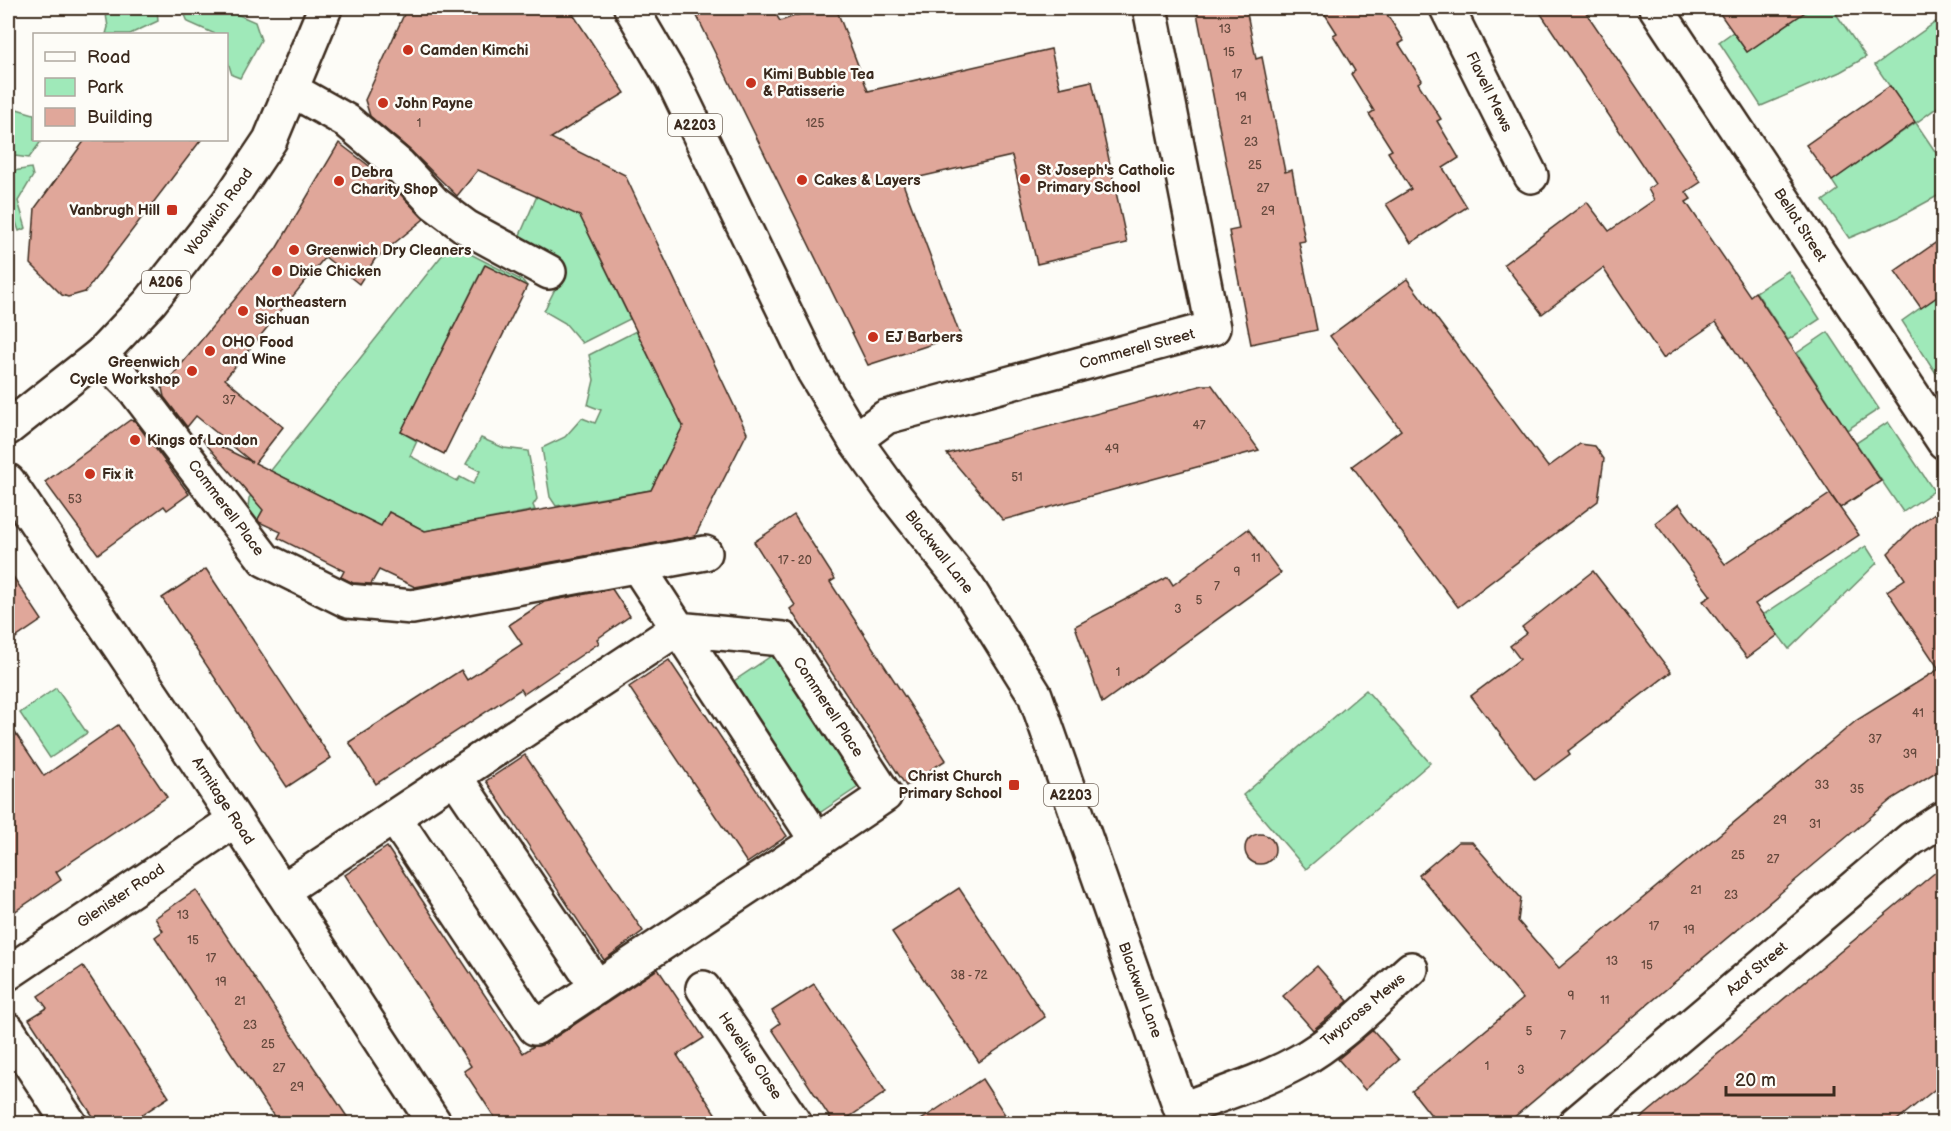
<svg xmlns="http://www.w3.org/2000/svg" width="1951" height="1131" viewBox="0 0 1951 1131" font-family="'Balsamiq Sans',sans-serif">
	<rect width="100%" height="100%" fill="#fdfcf7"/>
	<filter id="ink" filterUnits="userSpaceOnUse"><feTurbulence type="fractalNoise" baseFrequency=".0167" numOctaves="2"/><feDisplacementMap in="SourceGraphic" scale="12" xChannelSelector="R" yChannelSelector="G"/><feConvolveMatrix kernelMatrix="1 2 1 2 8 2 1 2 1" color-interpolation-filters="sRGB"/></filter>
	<g filter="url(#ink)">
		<g fill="#9fe9b9" stroke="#6d8a6c" stroke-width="1.5">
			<path d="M105 8H157L158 21 130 34H106L108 27Z"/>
			<path d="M191 8H223L255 22 261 40 240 78 232 75 227 59 226 34H215L188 22 185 15Z"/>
			<path d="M1810 8H1832L1866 57 1840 72 1761 106 1719 42 1733 32 1747 52Z"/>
			<path d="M1943 17V103L1916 123 1943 163V193L1899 217 1849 238 1823 201 1838 190 1832 181 1915 123 1875 65Z"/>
			<path d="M10 107 34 114V140H42L29 158 8 155Z"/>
			<path d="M31 168 33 176 18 201 26 228 19 231 8 199V172Z"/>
			<path d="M540 189 580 216 630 319 582 343 565 323 544 311 565 269 526 249 530 243 520 235Z"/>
			<path d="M451 244 523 281 527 286 484 266 401 432 417 441 410 456 457 481 460 477 473 484 480 471 466 464 481 438 504 448 528 451 537 499 533 505 535 510 425 531 389 512 381 526 281 476 257 521 248 508 249 498Z"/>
			<path d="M1788 271 1820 319 1788 340 1756 292Z"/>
			<path d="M1943 292V384L1902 321Z"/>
			<path d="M636 331 683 426 651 490 556 506 550 497 542 448 565 437 582 418 595 423 601 410 588 405 594 380 589 355Z"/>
			<path d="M1828 332 1879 409 1847 430 1797 353Z"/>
			<path d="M1888 422 1934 491 1903 512 1856 443Z"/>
			<path d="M1866 546 1877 563 1789 649 1763 615Z"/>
			<path d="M777 652 864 783 815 816 728 685Z"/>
			<path d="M56 688 87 733 50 758 20 713Z"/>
			<path d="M1366 690 1430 763 1306 869 1243 795Z"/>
		</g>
		<g fill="#e0a79a" stroke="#3b2a1e" stroke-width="1.5">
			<path d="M407 8H569L625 93 551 138 625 175 747 433 695 536 415 587 379 570 371 584 353 583 341 577 344 571 278 538 281 532 259 522 258 519 263 510 199 436 252 462 196 416 187 427 164 397 162 388 276 249 339 143 385 178 424 219 375 259 359 284 325 257 225 379 283 427 255 463 381 526 389 512 425 531 651 490 683 426 580 216 478 170 457 196 410 150 370 116 365 100Z"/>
			<path d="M693 8H772L780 21 818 8H836L868 91 1051 49 1060 88 1092 81 1127 243 1037 264 1012 156 902 181 960 335 868 365Z"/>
			<path d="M1196 8H1246L1256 59 1262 57 1285 172 1292 170 1305 241 1299 242 1317 330 1251 344 1229 231 1239 229Z"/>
			<path d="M1321 8H1383L1404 41 1399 44 1422 80 1418 83 1441 119 1437 121 1459 158 1443 168 1467 207 1411 243 1386 204 1411 189 1388 152 1392 150 1369 114 1374 111 1351 74 1355 71 1333 35 1337 33Z"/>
			<path d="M1537 8H1583L1701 182 1686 192 1691 199 1686 202 1750 296 1755 292 1881 481 1840 508 1716 322 1663 358 1603 268 1542 314 1504 264 1587 202 1609 231 1654 200 1648 189 1655 184Z"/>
			<path d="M1716 8H1811L1747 52Z"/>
			<path d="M1890 86 1915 122 1832 181 1806 145Z"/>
			<path d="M85 140H201L85 292 68 297 62 295 31 264 35 208Z"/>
			<path d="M1944 237V292L1921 308 1895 271Z"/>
			<path d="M485 265 527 286 444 454 401 432Z"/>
			<path d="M1407 279 1548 467 1580 444 1595 446 1604 459 1598 501 1458 607 1352 466 1401 430 1330 336Z"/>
			<path d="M1203 385H1212L1259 450 1003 520 947 454Z"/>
			<path d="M130 420 135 421 189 494 167 510 164 506 98 554 45 482Z"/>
			<path d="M1830 494 1859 535 1755 604 1778 635 1747 658 1703 601 1711 596 1655 523 1679 504 1725 564Z"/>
			<path d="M1944 507V767L1892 799 1506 1124H1438L1412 1091 1523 999 1419 875 1458 842H1472L1521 898 1518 921 1559 968 1857 720 1939 669 1887 591 1905 579 1888 553 1913 528Z"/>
			<path d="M794 515 835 579 830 582 946 760 906 786 790 609 795 605 754 542Z"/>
			<path d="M1248 529 1281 573 1102 703 1075 626 1168 577 1173 585Z"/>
			<path d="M8 569 42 620 8 643Z"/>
			<path d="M206 569 331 758 287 787 162 598Z"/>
			<path d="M1593 571 1671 672 1568 751 1570 754 1535 780 1471 696 1520 659 1510 646 1527 633 1522 627Z"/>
			<path d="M612 589 630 616 597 639 599 643 524 694 521 689 376 784 349 742 461 670 467 680 522 644 509 625 544 602Z"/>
			<path d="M669 660 787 836 747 863 629 687Z"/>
			<path d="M8 722 44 776 118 725 167 797 56 872 61 880 8 916Z"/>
			<path d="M525 755 643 931 604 960 486 781Z"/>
			<circle cx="1260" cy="849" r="15"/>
			<path d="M387 847 523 1053 534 1046 545 1044 658 969 704 1038 677 1055 722 1124H499L464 1071 471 1066 345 875Z"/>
			<path d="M1944 865V1082L1892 1124H1634Z"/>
			<path d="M959 888 1045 1017 979 1062 892 932Z"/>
			<path d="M196 890 311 1063 352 1124H279L232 1054 155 937 163 931 155 918Z"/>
			<path d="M83 966 169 1097 128 1124H98L29 1019 47 1008 38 996Z"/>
			<path d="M1317 966 1348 1001 1313 1030 1283 996Z"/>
			<path d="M814 984 886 1092 839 1124H834L772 1029 780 1023 772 1011Z"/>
			<path d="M1373 1030 1399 1060 1365 1090 1338 1059Z"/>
			<path d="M982 1079 1011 1124H915Z"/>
		</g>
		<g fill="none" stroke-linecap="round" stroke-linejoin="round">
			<defs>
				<g id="street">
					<path d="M1447 8 1531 176"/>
					<path d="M1656 8 1944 442"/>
					<path d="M292 90 347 121 398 164 434 203 466 227 549 272"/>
					<path d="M100 355 134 389 265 560 348 601 412 607 705 553"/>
					<path d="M855 440 886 417 1213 328 1150 8"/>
					<path d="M8 481 196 760 435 1124"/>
					<path d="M394 817 535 1028 597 987 455 777"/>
					<path d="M282 891 677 629 783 639 885 795 817 841 638 567"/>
					<path d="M8 973 235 820"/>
					<path d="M597 987 817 841"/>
					<path d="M703 988 795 1124"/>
					<path d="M8 1030 70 1124"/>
					<path d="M1183 1109C1221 1094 1262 1082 1298 1062 1340 1039 1375 1001 1411 969"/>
					<path d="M1575 1124 1911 839 1944 818"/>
				</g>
				<g id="primary">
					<path d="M631 8 673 80 814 372 855 440 896 497 968 588 1035 695 1186 1124"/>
					<path d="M8 428 100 355 150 302 227 204 270 140 325 8"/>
				</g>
			</defs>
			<use href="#street" stroke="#3b2a1e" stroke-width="38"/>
			<use href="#primary" stroke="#3b2a1e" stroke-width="38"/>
			<use href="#street" stroke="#fdfcf7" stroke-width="33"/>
			<use href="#primary" stroke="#fdfcf7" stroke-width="33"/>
		</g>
	</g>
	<g fill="#c8321e" stroke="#fdfcf7" stroke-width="2">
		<circle cx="408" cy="50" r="6"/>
		<circle cx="751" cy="83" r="6"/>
		<circle cx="383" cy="103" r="6"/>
		<circle cx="1025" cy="179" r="6"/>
		<circle cx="802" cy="180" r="6"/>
		<circle cx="339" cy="181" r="6"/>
		<rect x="166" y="204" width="12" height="12" rx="3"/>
		<circle cx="294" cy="250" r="6"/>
		<circle cx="277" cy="271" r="6"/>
		<circle cx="243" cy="311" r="6"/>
		<circle cx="873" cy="337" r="6"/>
		<circle cx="210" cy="351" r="6"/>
		<circle cx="192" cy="371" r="6"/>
		<circle cx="135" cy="440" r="6"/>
		<circle cx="90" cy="474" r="6"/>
		<rect x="1008" y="779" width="12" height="12" rx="3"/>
	</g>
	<g text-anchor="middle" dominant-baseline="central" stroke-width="5" stroke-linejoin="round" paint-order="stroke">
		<g font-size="12" fill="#64493d">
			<text x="1225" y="29">13</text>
			<text x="1229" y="52">15</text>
			<text x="1237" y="74">17</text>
			<text x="1241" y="97">19</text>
			<text x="1246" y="120">21</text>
			<text x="419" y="123">1</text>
			<text x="815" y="123">125</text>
			<text x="1251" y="142">23</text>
			<text x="1255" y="165">25</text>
			<text x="1263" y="188">27</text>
			<text x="1268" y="211">29</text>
			<text x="229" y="400">37</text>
			<text x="1199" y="425">47</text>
			<text x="1112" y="449">49</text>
			<text x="1017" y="477">51</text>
			<text x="75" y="499">53</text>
			<text x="1256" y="558">11</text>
			<text x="795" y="560">17 - 20</text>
			<text x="1237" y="572">9</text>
			<text x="1217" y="586">7</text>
			<text x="1199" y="600">5</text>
			<text x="1178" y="609">3</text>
			<text x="1118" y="672">1</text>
			<text x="1918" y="713">41</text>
			<text x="1875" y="739">37</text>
			<text x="1910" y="754">39</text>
			<text x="1822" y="785">33</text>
			<text x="1857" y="789">35</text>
			<text x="1780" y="820">29</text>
			<text x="1815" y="824">31</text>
			<text x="1738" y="855">25</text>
			<text x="1773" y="859">27</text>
			<text x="1696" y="890">21</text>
			<text x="1731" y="895">23</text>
			<text x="183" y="915">13</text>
			<text x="1654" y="926">17</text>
			<text x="1689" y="930">19</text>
			<text x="193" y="940">15</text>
			<text x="211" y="958">17</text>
			<text x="1612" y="961">13</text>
			<text x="1647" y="965">15</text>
			<text x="969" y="975">38 - 72</text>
			<text x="221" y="982">19</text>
			<text x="1571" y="996">9</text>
			<text x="1605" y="1000">11</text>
			<text x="240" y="1001">21</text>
			<text x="250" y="1025">23</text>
			<text x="1529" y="1031">5</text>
			<text x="1563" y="1035">7</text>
			<text x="268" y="1044">25</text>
			<text x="1487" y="1066">1</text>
			<text x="279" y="1068">27</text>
			<text x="1521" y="1070">3</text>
			<text x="297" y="1087">29</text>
		</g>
		<g fill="#fdfcf7" stroke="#75695f" stroke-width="1.5">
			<rect x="668" y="114" width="54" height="22" rx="4.5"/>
			<rect x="142" y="271" width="48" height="22" rx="4.5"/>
			<rect x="1044" y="784" width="54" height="22" rx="4.5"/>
		</g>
		<g font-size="14" font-weight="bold" fill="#3b2a1e">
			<text x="695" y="125">A2203</text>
			<text x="166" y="282">A206</text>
			<text x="1071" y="795">A2203</text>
		</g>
		<g font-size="15" font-weight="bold" fill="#3b2a1e" stroke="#fdfcf7" text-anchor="start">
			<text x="420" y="50">Camden Kimchi</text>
			<text x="763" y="74">Kimi Bubble Tea<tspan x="763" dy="17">&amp; Patisserie</tspan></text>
			<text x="395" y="103">John Payne</text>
			<text x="1037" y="170">St Joseph's Catholic<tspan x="1037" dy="17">Primary School</tspan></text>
			<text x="351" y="172">Debra<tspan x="351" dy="17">Charity Shop</tspan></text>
			<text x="814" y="180">Cakes &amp; Layers</text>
			<text x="160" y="210" text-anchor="end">Vanbrugh Hill</text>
			<text x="306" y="250">Greenwich Dry Cleaners</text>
			<text x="289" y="271">Dixie Chicken</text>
			<text x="255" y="302">Northeastern<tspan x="255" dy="17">Sichuan</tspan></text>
			<text x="885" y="337">EJ Barbers</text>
			<text x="222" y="342">OHO Food<tspan x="222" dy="17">and Wine</tspan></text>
			<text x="180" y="362" text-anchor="end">Greenwich<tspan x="180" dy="17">Cycle Workshop</tspan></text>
			<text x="147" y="440">Kings of London</text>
			<text x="102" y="474">Fix it</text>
			<text x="1002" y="776" text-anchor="end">Christ Church<tspan x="1002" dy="17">Primary School</tspan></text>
		</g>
		<g font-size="15" fill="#3b2a1e" stroke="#fdfcf7">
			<text transform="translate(1489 92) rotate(64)">Flavell Mews</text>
			<text transform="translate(219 212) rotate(-54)">Woolwich Road</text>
			<text transform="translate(1800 225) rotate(57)">Bellot Street</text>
			<text transform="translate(1137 349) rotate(-15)">Commerell Street</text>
			<text transform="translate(226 508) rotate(53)">Commerell Place</text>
			<text transform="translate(939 552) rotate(52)">Blackwall Lane</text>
			<text transform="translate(828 707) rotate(57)">Commerell Place</text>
			<text transform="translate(223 801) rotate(57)">Armitage Road</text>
			<text transform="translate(121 896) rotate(-34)">Glenister Road</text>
			<text transform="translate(1757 969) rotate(-40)">Azof Street</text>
			<text transform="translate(1140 990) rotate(70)">Blackwall Lane</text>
			<text transform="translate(1363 1010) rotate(-40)">Twycross Mews</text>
			<text transform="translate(750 1056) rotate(56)">Hevelius Close</text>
		</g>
	</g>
	<rect width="1951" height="1131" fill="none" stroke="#fdfcf7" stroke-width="30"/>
	<rect x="15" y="15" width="1921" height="1101" fill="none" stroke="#3b2a1e" stroke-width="2" filter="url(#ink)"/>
	<rect x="33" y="33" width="195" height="108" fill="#fdfcf7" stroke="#afa8a0" stroke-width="1.5"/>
	<rect x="45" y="52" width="30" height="9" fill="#fdfcf7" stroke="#afa8a0" stroke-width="1.5"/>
	<text x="87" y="63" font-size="18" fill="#3b2a1e">Road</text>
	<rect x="45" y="78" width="30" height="18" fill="#9fe9b9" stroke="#afa8a0" stroke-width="1.5"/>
	<text x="87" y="93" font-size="18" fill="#3b2a1e">Park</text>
	<rect x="45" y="108" width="30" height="18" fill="#e0a79a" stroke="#afa8a0" stroke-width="1.5"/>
	<text x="87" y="123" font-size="18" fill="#3b2a1e">Building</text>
	<path d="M1726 1086v9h108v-9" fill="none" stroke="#3b2a1e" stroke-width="3"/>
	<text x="1735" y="1086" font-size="18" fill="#3b2a1e" stroke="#fdfcf7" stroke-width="4.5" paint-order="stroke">20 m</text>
</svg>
